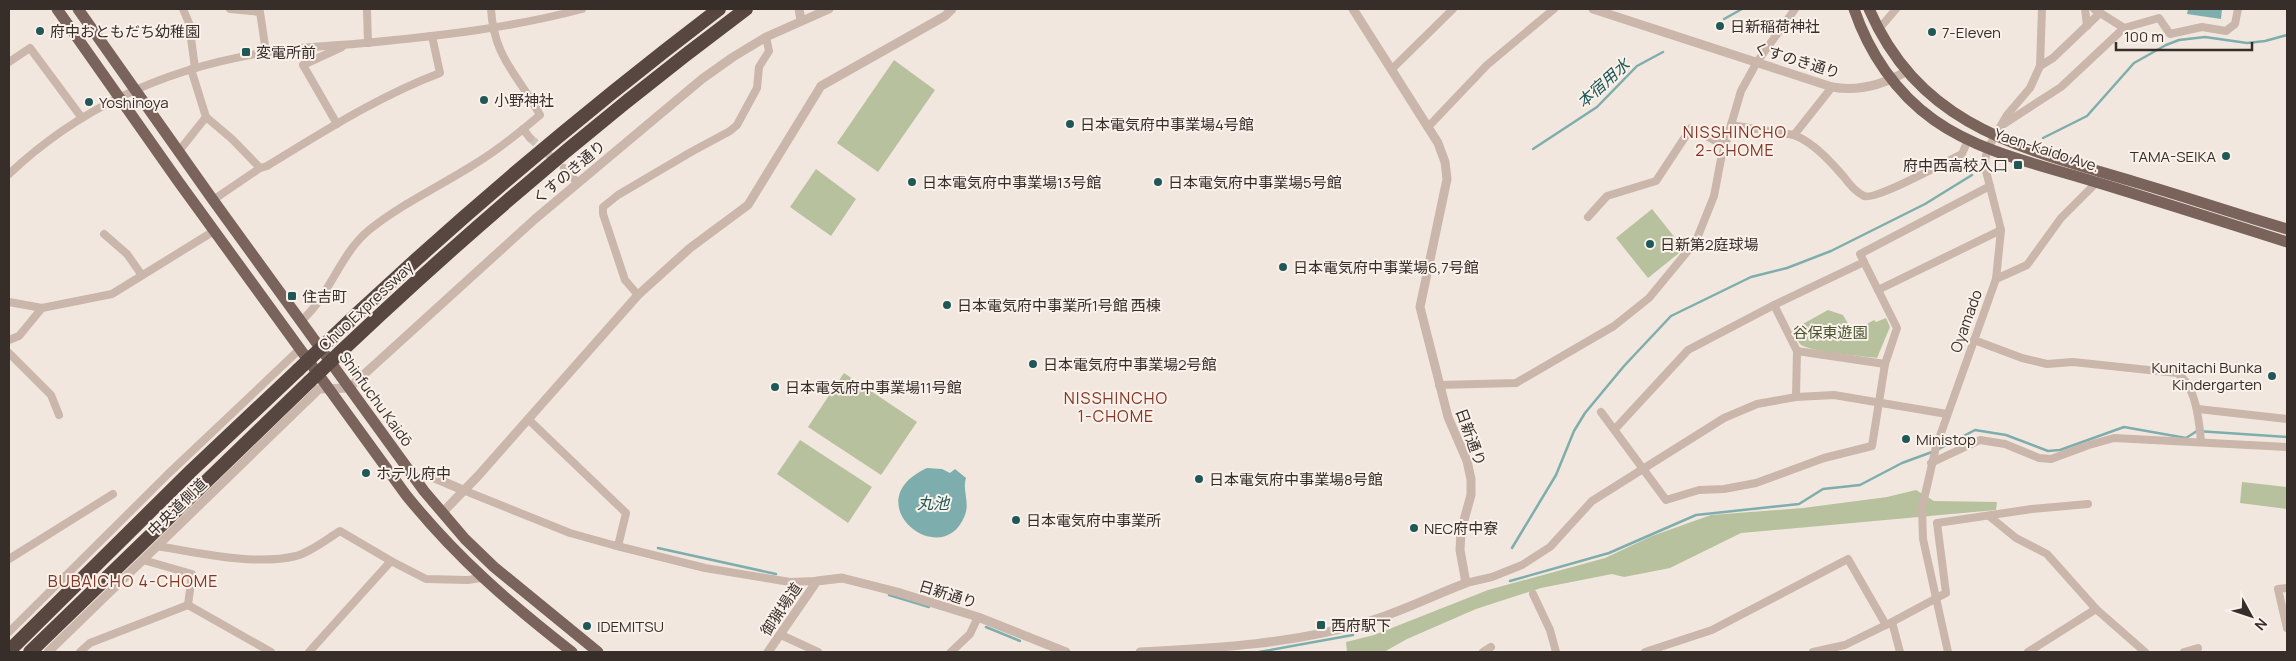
<svg xmlns="http://www.w3.org/2000/svg" width="2296" height="661" viewBox="0 0 2296 661" font-family="Manrope,'Noto Sans JP',sans-serif">
	<rect width="100%" height="100%" fill="#f2e7de"/>
	<g fill="#b7c19e">
		<path d="M894 60 935 90 878 172 837 143Z"/>
		<path d="M816 169 856 199 831 236 790 207Z"/>
		<path d="M1652 209 1684 249 1648 278 1616 238Z"/>
		<path d="M1828 310 1843 315 1853 332 1874 320 1876 322 1886 318 1890 327 1877 358C1863 356 1808 352 1800 344 1797 340 1795 334 1792 330Z"/>
		<path d="M844 373 917 422 881 475 808 427Z"/>
		<path d="M800 440 872 487 848 523 777 474Z"/>
		<path d="M2242 482 2287 487V509L2240 503Z"/>
		<path d="M1916 490 1934 501 1997 502 1996 510 1741 533 1670 568 1624 577 1612 574 1541 588 1476 609 1407 639 1384 652H1347L1346 642 1374 635 1488 590 1605 558 1652 536 1711 515 1803 508 1887 497Z"/>
	</g>
	<g fill="#7daead">
		<path d="M2188 9H2222L2221 19 2187 14Z"/>
		<path d="M927 468 942 469 950 473 955 469 966 478C962 490 970 502 965 515 943 574 853 502 927 468Z"/>
	</g>
	<g fill="none" stroke-linecap="round" stroke-linejoin="round">
		<g stroke="#7daead" stroke-width="2.5">
			<path d="M1724 19 1742 9"/>
			<path d="M2043 138 2087 116 2134 63 2166 45 2179 40 2205 37 2247 43 2265 41 2287 35"/>
			<path d="M1533 149 1597 107 1637 66 1663 52"/>
			<path d="M1937 450 1975 430 2006 435 2048 451 2060 450 2124 427 2186 438 2197 431 2287 437"/>
			<path d="M658 548 776 574"/>
			<path d="M1512 548 1556 475 1574 431 1585 413 1624 366 1671 316 1751 277 1787 268 1831 251 1925 204 1972 175"/>
			<path d="M1510 581 1609 553 1696 515 1799 504 1823 489 1860 485 1902 463 1932 452"/>
			<path d="M889 595 929 607"/>
			<path d="M986 627 1020 641"/>
			<path d="M1259 652 1353 635"/>
		</g>
		<path stroke="#cdc2ba" stroke-width="8" stroke-dasharray="8 4" stroke-linecap="butt" d="M530 138 557 162"/>
		<g stroke="#cab6aa" stroke-width="8">
			<path d="M183 9 189 23 195 68"/>
			<path d="M230 9 260 12 266 52"/>
			<path d="M367 9 368 43"/>
			<path d="M2085 9 2087 26"/>
			<path d="M2094 9 2124 28"/>
			<path d="M1879 29 1896 9"/>
			<path d="M9 62 30 48 82 118"/>
			<path d="M2040 66 2053 58 2100 13"/>
			<path d="M1392 69 1453 9"/>
			<path d="M206 117 232 139 260 168"/>
			<path d="M337 124 303 65 342 47"/>
			<path d="M1731 125 1794 135C1814 143 1830 161 1844 177 1849 184 1856 192 1864 196 1875 201 1947 161 1962 154L1968 140"/>
			<path d="M2001 126 2061 87 2124 28 2159 18 2170 34 2202 27 2226 31 2235 24 2238 9"/>
			<path d="M1428 127 1487 65 1554 9"/>
			<path d="M523 129 530 138"/>
			<path d="M1794 135 1832 87"/>
			<path d="M179 151 206 117 191 69"/>
			<path d="M564 168 578 183"/>
			<path d="M9 174C81 106 170 67 268 52 300 47 333 46 365 43 438 36 511 28 582 9"/>
			<path d="M213 200 260 168 267 166C323 132 379 96 440 73L432 36"/>
			<path d="M1588 217 1607 196 1656 181 1691 128 1725 146"/>
			<path d="M104 234 127 254 141 274"/>
			<path d="M1996 279 2027 265 2061 218 2097 182"/>
			<path d="M1878 290 2001 230"/>
			<path d="M638 295 625 280 603 214V207L618 195 691 152 730 131 737 125 757 88 759 67 769 51 766 37"/>
			<path d="M9 302 42 308 112 294 214 231"/>
			<path d="M1774 305 1797 351 1796 397"/>
			<path d="M301 321C330 296 339 255 369 230 400 205 436 188 470 167 495 152 518 134 540 115 518 74 494 59 491 9"/>
			<path d="M9 340 19 336 42 308"/>
			<path d="M1974 340 2022 358 2047 364 2073 362 2177 373C2196 386 2199 420 2201 441"/>
			<path d="M1797 351 1885 364"/>
			<path d="M9 353 51 395 59 415"/>
			<path d="M1439 385 1516 383 1614 326 1649 298 1696 241 1714 196 1721 159 1741 91 1757 62 1795 9"/>
			<path d="M2198 409 2287 419"/>
			<path d="M1601 412 1666 500 1699 490 1724 489 1756 483 1824 458 1872 446 1885 364 1897 328 1860 254 1990 186"/>
			<path d="M528 419 626 513 618 546"/>
			<path d="M1615 429 1688 350 1774 305 1864 262"/>
			<path d="M1931 463 1980 440 2005 444 2039 458 2051 459 2089 445 2114 438 2287 447"/>
			<path d="M463 490 570 533 613 545 705 568 790 582 817 581"/>
			<path d="M1989 516 2016 538 2047 554 2096 609 2145 652"/>
			<path d="M157 546C200 553 254 566 296 556 311 552 327 539 340 531L391 561"/>
			<path d="M9 559 113 494"/>
			<path d="M1466 583 1492 577 1522 565 1550 547 1592 501 1724 418 1757 404 1796 397 1834 395 1947 414"/>
			<path d="M2287 588 2278 589 2287 628"/>
			<path d="M1533 594 1550 630 1556 652"/>
			<path d="M188 605 271 652"/>
			<path d="M1892 622 1900 652"/>
			<path d="M9 632 168 474 300 349"/>
			<path d="M781 635 818 652"/>
			<path d="M80 652 90 643 188 605 192 574 143 560"/>
			<path d="M309 652 391 561 426 579 468 580 481 578"/>
			<path d="M951 652 970 634 978 617"/>
			<path d="M1483 652 1491 647"/>
			<path d="M1645 652 1712 630 1848 559 1886 625"/>
			<path d="M1813 652 1845 645 1892 622 1946 593 1937 523 2032 509 2088 504"/>
			<path d="M1948 652 1923 539 1922 508 1936 447 1996 279 2001 230 1986 171 1985 160 1988 148 2007 115 2030 88 2040 66 2042 9"/>
			<path d="M2028 652 2096 609"/>
			<path d="M2184 652 2198 648"/>
		</g>
		<g stroke="#cab6aa" stroke-width="9">
			<path d="M799 9 801 20"/>
			<path d="M1593 9 1832 87C1859 92 1883 85 1907 71"/>
			<path d="M415 479 430 476 463 490"/>
			<path d="M442 513 478 476 638 295 690 248 748 205 821 86 945 16 952 9"/>
			<path d="M48 652 319 389 349 388 535 219 702 79 733 57 766 37 829 9"/>
			<path d="M768 652 817 581 842 578 897 592 978 617 1066 652"/>
			<path d="M1140 652C1218 648 1295 644 1370 621 1403 611 1434 595 1466 583L1460 550 1461 531 1471 495V479L1467 461 1448 417 1420 307 1447 179 1445 162 1438 143 1353 9"/>
		</g>
		<g stroke="#79635b" stroke-width="11">
			<path d="M57 9 178 181 406 495C457 558 508 602 572 652"/>
			<path d="M78 9 213 200 424 491 465 539 494 567 598 652"/>
			<path d="M1854 9C1869 53 1896 93 1934 120 1979 152 2037 164 2089 180 2155 200 2221 221 2287 242"/>
			<path d="M1869 9C1921 128 2022 148 2135 182 2186 197 2236 214 2287 229"/>
		</g>
		<g stroke="#584640" stroke-width="14">
			<path d="M9 651 192 470 298 370"/>
			<path d="M30 652 309 382"/>
		</g>
		<g stroke="#584640" stroke-width="14">
			<path d="M298 370C431 241 572 121 719 9"/>
			<path d="M309 382C447 249 592 124 746 9"/>
		</g>
	</g>
	<g fill="#205857" stroke="#f9f1ea" stroke-width="2">
		<circle cx="1720" cy="26" r="5"/>
		<circle cx="40" cy="31" r="5"/>
		<circle cx="1932" cy="32" r="5"/>
		<rect x="241" y="47" width="10" height="10" rx="2.5"/>
		<circle cx="484" cy="100" r="5"/>
		<circle cx="89" cy="102" r="5"/>
		<circle cx="1070" cy="124" r="5"/>
		<circle cx="2226" cy="156" r="5"/>
		<rect x="2013" y="160" width="10" height="10" rx="2.5"/>
		<circle cx="912" cy="182" r="5"/>
		<circle cx="1158" cy="182" r="5"/>
		<circle cx="1650" cy="244" r="5"/>
		<circle cx="1283" cy="267" r="5"/>
		<rect x="287" y="291" width="10" height="10" rx="2.5"/>
		<circle cx="947" cy="305" r="5"/>
		<circle cx="1033" cy="364" r="5"/>
		<circle cx="2272" cy="376" r="5"/>
		<circle cx="775" cy="387" r="5"/>
		<circle cx="1906" cy="439" r="5"/>
		<circle cx="366" cy="473" r="5"/>
		<circle cx="1199" cy="479" r="5"/>
		<circle cx="1016" cy="520" r="5"/>
		<circle cx="1414" cy="528" r="5"/>
		<rect x="1316" y="620" width="10" height="10" rx="2.5"/>
		<circle cx="587" cy="626" r="5"/>
	</g>
	<g text-anchor="middle" dominant-baseline="central" stroke-width="4" stroke-linejoin="round" paint-order="stroke">
		<g font-size="15" fill="#372d29" stroke="#f9f1ea" text-anchor="start">
			<text x="1730" y="26">日新稲荷神社</text>
			<text x="50" y="31">府中おともだち幼稚園</text>
			<text x="1942" y="32">7-Eleven</text>
			<text x="256" y="52">変電所前</text>
			<text x="494" y="100">小野神社</text>
			<text x="99" y="102">Yoshinoya</text>
			<text x="1080" y="124">日本電気府中事業場4号館</text>
			<text x="2216" y="156" text-anchor="end">TAMA-SEIKA</text>
			<text x="2008" y="165" text-anchor="end">府中西高校入口</text>
			<text x="922" y="182">日本電気府中事業場13号館</text>
			<text x="1168" y="182">日本電気府中事業場5号館</text>
			<text x="1660" y="244">日新第2庭球場</text>
			<text x="1293" y="267">日本電気府中事業場6,7号館</text>
			<text x="302" y="296">住吉町</text>
			<text x="957" y="305">日本電気府中事業所1号館 西棟</text>
			<text x="1043" y="364">日本電気府中事業場2号館</text>
			<text x="2262" y="367" text-anchor="end">Kunitachi Bunka<tspan x="2262" dy="17">Kindergarten</tspan></text>
			<text x="785" y="387">日本電気府中事業場11号館</text>
			<text x="1916" y="439">Ministop</text>
			<text x="376" y="473">ホテル府中</text>
			<text x="1209" y="479">日本電気府中事業場8号館</text>
			<text x="1026" y="520">日本電気府中事業所</text>
			<text x="1424" y="528">NEC府中寮</text>
			<text x="1331" y="625">西府駅下</text>
			<text x="597" y="626">IDEMITSU</text>
		</g>
		<g font-size="15" fill="#372d29" stroke="#f9f1ea">
			<text transform="translate(1797 60) rotate(17)">くすのき通り</text>
			<text transform="translate(2047 150) rotate(18)">Yaen-Kaido Ave.</text>
			<text transform="translate(569 172) rotate(-40)">くすのき通り</text>
			<text transform="translate(366 306) rotate(-43)">Chuo Expressway</text>
			<text transform="translate(1966 321) rotate(-70)">Oyamado</text>
			<text transform="translate(376 399) rotate(54)">Shinfuchu Kaidō</text>
			<text transform="translate(1471 437) rotate(70)">日新通り</text>
			<text transform="translate(177 507) rotate(-44)">中央道側道</text>
			<text transform="translate(948 594) rotate(17)">日新通り</text>
			<text transform="translate(781 609) rotate(-56)">御猟場道</text>
		</g>
		<g font-size="15" fill="#49552e" stroke="#f9f1ea">
			<text x="1830" y="332">谷保東遊園</text>
		</g>
		<g font-size="16" font-style="italic" fill="#205857" stroke="#f9f1ea">
			<text transform="translate(1603 83) rotate(-42)">本宿用水</text>
			<text x="933" y="503">丸池</text>
		</g>
		<g font-size="16" letter-spacing="1" fill="#843524" stroke="#f9f1ea">
			<text x="1735" y="132">NISSHINCHO<tspan x="1735" dy="18">2-CHOME</tspan></text>
			<text x="1116" y="398">NISSHINCHO<tspan x="1116" dy="18">1-CHOME</tspan></text>
			<text x="133" y="581">BUBAICHO 4-CHOME</text>
		</g>
	</g>
	<rect width="2296" height="661" fill="none" stroke="#372d29" stroke-width="20"/>
	<g transform="translate(2251 616) rotate(130)" stroke="#f9f1ea" stroke-width="4" paint-order="stroke">
	<path d="M0-4L9 19L0 12L-9 19Z" fill="#372d29"/>
	<text y="-8" font-size="14" font-weight="bold" text-anchor="middle" fill="#372d29">N</text>
	</g>
	<path d="M2116 42v8h136v-8" fill="none" stroke="#372d29" stroke-width="2.5"/>
	<text x="2124" y="42" font-size="15" fill="#372d29" stroke="#f9f1ea" stroke-width="4" paint-order="stroke">100 m</text>
</svg>
